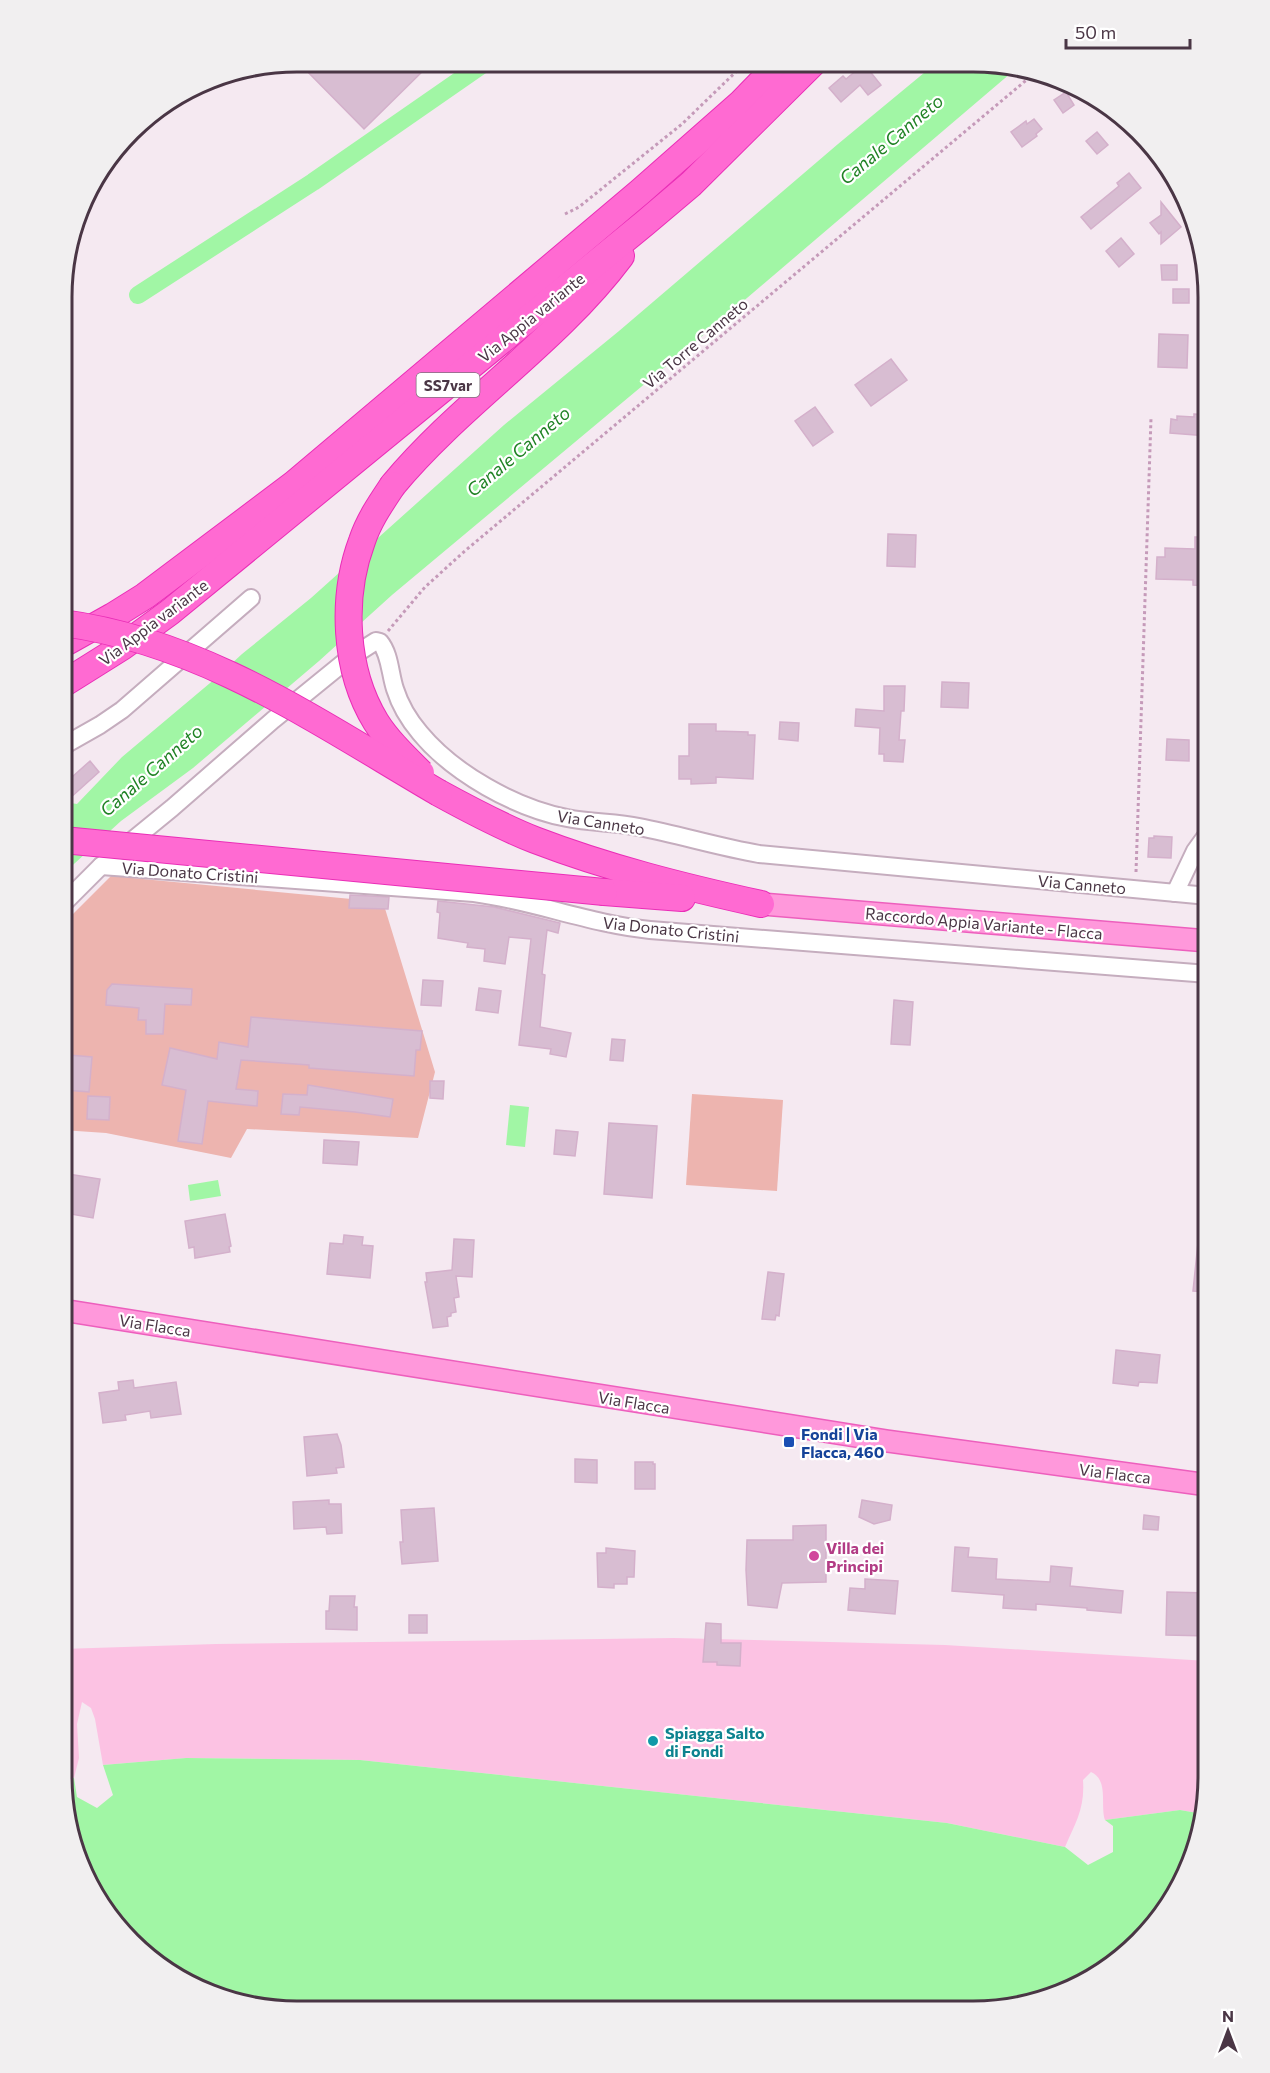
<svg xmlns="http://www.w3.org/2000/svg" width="1270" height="2073" viewBox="0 0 1270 2073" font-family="Commissioner,sans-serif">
	<rect width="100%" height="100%" fill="#f5e9f1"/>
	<g fill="#edb4af">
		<path d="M111 876 383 902 435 1072 418 1138 247 1129 231 1158 106 1133 62 1130 63 924Z"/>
		<path d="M692 1094 783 1100 777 1191 686 1185Z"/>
	</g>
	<path fill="#fcc2e3" d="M674 1638 945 1645 1208 1661V1792L1203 1814 1180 1810 1105 1820C1100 1805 1109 1780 1091 1772L1083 1780C1085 1808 1076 1822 1065 1847L947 1823 360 1760 186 1758 103 1765 95 1719 91 1708 82 1702 77 1724 79 1758 74 1778 62 1775V1649L216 1644Z"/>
	<g fill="#a1f6a5">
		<path d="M936 63 1004 64 1018 67 720 321 392 595 319 661 193 768 121 821 63 874 64 802 77 804 122 757 216 678 242 654 311 598 504 425 619 331 838 144Z"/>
		<path d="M510 1105 529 1107 525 1147 506 1145Z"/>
		<path d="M218 1180 221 1196 190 1201 188 1185Z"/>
		<path d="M186 1758 360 1760 947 1823 1065 1847 1088 1865 1113 1852V1826L1105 1820 1180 1810 1203 1814 1191 1866 1160 1919 1117 1963 1063 1994 973 2011 267 2010 207 1994 153 1963 110 1919 79 1866 62 1775 74 1778 77 1797 97 1808 113 1795 103 1765Z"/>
	</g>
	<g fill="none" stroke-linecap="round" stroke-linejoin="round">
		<path stroke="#a1f6a5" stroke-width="18" d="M138 295 313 182 486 62"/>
	</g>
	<g fill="#d8bdd2" stroke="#d4b0cb" stroke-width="1.5">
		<path d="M298 62H432L364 129Z"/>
		<path d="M864 64 881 85 868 95 860 85 841 102 829 88 843 76 846 79Z"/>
		<path d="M1066 92 1074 105 1063 113 1054 100Z"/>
		<path d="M1034 119 1042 129 1036 134 1037 136 1022 147 1011 132 1026 121 1027 124Z"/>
		<path d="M1097 132 1108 145 1097 154 1086 141Z"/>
		<path d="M1129 173 1141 188 1091 229 1081 217 1119 186 1117 183Z"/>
		<path d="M1161 202 1181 227 1161 244V232L1159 234 1150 223 1161 215Z"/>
		<path d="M1121 238 1134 254 1119 267 1106 251Z"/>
		<path d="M1161 265H1177V280H1162Z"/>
		<rect x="1173" y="289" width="16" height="14"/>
		<path d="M1159 334 1188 335 1187 368 1158 367Z"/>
		<path d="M891 359 907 380 871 406 855 385Z"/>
		<path d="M815 407 833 432 813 446 795 421Z"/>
		<path d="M1194 414 1208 415V436L1170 433 1171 419 1177 420V416L1194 417Z"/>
		<path d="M888 534 916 535 915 567 887 566Z"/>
		<path d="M1195 537H1208V586L1193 585V580L1156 579 1157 557H1165V548L1195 549Z"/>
		<path d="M942 682 969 683 968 708 941 707Z"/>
		<path d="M884 686H905L904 711H901L899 740H905L903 762 884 761V754H879L880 728 855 726 856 709 884 711Z"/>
		<path d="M780 722 799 723 798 741 779 739Z"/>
		<path d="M689 724H716V731L748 732V735H755L753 779 716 777V783L691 784V779H679V756H689Z"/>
		<path d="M1167 739 1189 740V761L1166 760Z"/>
		<path d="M90 761 99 772 69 799 63 792V785Z"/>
		<path d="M1154 836 1172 837 1171 858 1148 857 1149 838H1154Z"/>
		<path d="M350 895 389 897 388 909 349 908Z"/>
		<path d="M438 901 494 907 560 923 558 933 547 930 542 974 545 975 540 1027 571 1033 566 1057 550 1054 551 1049 519 1045 531 939 509 937 505 964 484 961 485 949 467 947 468 943 438 938 440 913 437 912Z"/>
		<path d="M423 980 443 981 441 1006 421 1005Z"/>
		<path d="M112 984 192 989 191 1005 165 1004 163 1034H146V1020H138L139 1008 106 1005 107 990Z"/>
		<path d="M479 988 501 991 498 1013 476 1010Z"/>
		<path d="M894 1000 913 1002 910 1045 891 1044Z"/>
		<path d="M251 1017 422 1031 420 1050H416L414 1076 309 1068V1065L241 1060 236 1089 258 1091 257 1106 208 1101 202 1144 178 1141 186 1090 162 1085 170 1048 217 1059 219 1042 248 1047Z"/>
		<path d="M612 1039 625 1040 623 1061 610 1060Z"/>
		<path d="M69 1055 92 1057 89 1092 66 1090Z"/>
		<path d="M430 1081H444L443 1099 430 1098Z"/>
		<path d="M308 1085 393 1099 390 1117 355 1112 300 1107 299 1115 281 1114 283 1094 307 1095Z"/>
		<path d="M88 1096 110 1097 109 1120 87 1119Z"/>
		<path d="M609 1123 657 1126 652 1198 604 1194Z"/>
		<path d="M556 1130 578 1132 575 1156 554 1154Z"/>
		<path d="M324 1140 359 1142 357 1165 323 1163Z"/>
		<path d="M62 1173 100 1179 93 1218 65 1213 66 1208H62Z"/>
		<path d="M225 1214 231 1246 229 1247 230 1252 195 1258 194 1247 189 1248 185 1221Z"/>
		<path d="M1199 1233H1208V1292L1193 1291Z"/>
		<path d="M344 1235 363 1237 362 1245 373 1246 370 1278 327 1274 330 1243 343 1244Z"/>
		<path d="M454 1239 474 1240 472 1277 456 1276 459 1297 454 1298 456 1312 451 1313V1316L447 1317 448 1326 433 1328 425 1282H427L426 1273 452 1270Z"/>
		<path d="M768 1272 784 1274 779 1316 776 1315 775 1320 762 1319Z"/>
		<path d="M1116 1350 1160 1355 1157 1383 1139 1382 1138 1386 1113 1383Z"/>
		<path d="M133 1380 134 1388 176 1382 181 1414 151 1418 150 1411 125 1415 126 1420 103 1423 99 1393 119 1390 118 1382Z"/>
		<path d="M337 1434 341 1445 344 1467 336 1468 337 1473 307 1476 304 1437Z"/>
		<path d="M575 1459 597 1460V1483L575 1482Z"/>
		<path d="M635 1462H653V1464H655V1489H635Z"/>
		<path d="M329 1500V1504H341L342 1533 327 1534 326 1527 294 1529 293 1502Z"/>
		<path d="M862 1500 892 1505 890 1520 874 1524 859 1517Z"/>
		<path d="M434 1508 438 1561 402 1564 400 1542H403L401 1510Z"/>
		<path d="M1144 1515 1159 1517 1158 1530 1143 1529Z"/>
		<path d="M826 1525V1582L782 1583 777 1608 748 1605 746 1570 747 1540H793V1526Z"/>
		<path d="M955 1547 969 1548 968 1557 997 1559 996 1579 1050 1582 1051 1566 1072 1568 1070 1586 1123 1591 1121 1613 1087 1610V1608L1036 1604V1610L1003 1608 1004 1595 952 1591Z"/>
		<path d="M606 1548 635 1551 634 1577H627V1584H614V1588L598 1587 597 1553H606Z"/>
		<path d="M865 1579 898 1581 895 1614 848 1610 850 1588 865 1589Z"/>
		<path d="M1167 1592 1208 1593V1636L1166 1635Z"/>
		<path d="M330 1596H355L354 1607H357V1630L326 1629V1611H329Z"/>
		<rect x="409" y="1615" width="18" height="18"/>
		<path d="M706 1623 721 1624V1643H741L740 1666 717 1665V1662H703Z"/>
	</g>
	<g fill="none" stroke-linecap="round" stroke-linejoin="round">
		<defs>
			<g id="minor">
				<path d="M63 746 100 725 122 710 251 598"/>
				<path d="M101 866 474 893C534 901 590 924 650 930L1208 974"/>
				<path d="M1175 893 1195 851 1208 833"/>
				<path d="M63 904 101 866 172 808 273 720 348 659 376 641 380 642C390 654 390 674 395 689 400 705 409 720 420 733 453 773 515 808 567 818 591 823 616 822 639 827 680 835 719 847 759 854L1208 896"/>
			</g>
			<g id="major">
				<path d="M761 904 1208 941"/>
				<path d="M62 1310 887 1441 1208 1485"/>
			</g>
			<g id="highway">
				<path d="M393 485C462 402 556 343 621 256"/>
				<path d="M63 644 113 616 145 596 294 484 640 192 741 103 780 63"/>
				<path d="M63 684 122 647 170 612 645 223 691 184 813 63"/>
				<path d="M439 793C470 810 502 827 535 840 608 868 684 887 761 904"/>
				<path d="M604 892 682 898"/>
			</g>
		</defs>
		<use href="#minor" stroke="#c5adbe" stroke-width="20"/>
		<use href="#major" stroke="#ed5fbd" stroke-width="24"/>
		<use href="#highway" stroke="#ea2eb7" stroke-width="28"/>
		<g stroke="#c59ab9" stroke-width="3" stroke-dasharray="3 3" stroke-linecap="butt">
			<path d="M565 214 579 207 682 124 745 63"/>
			<path d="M388 631 425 587 466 550 1036 72"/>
			<path d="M1136 872 1151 418"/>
		</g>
		<use href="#minor" stroke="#fff" stroke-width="16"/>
		<use href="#major" stroke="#ff98db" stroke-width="21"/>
		<use href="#highway" stroke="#ff6ad2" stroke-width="26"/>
		<defs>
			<g id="highway-bridge">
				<path d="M393 485C381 503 369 520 362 541 341 597 344 670 376 722 388 741 405 757 421 773"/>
				<path d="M63 623C204 642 319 723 439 793"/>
				<path d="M63 840 604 892"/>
			</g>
		</defs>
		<use href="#highway-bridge" stroke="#ea2eb7" stroke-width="28" stroke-linecap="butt"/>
		<use href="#highway-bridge" stroke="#ff6ad2" stroke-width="26"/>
	</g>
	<rect fill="#1a4fb4" stroke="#fff" stroke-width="2" x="783" y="1436" width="12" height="12" rx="3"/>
	<circle fill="#d1479c" stroke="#fff" stroke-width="2" cx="814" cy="1556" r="6"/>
	<circle fill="#0f9aa8" stroke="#fff" stroke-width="2" cx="653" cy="1741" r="6"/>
	<g text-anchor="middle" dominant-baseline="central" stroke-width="4.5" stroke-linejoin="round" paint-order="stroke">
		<rect fill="#fff" stroke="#80727d" stroke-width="1.5" x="416.5" y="373" width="63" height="24" rx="4.5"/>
		<g font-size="15" font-weight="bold" fill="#4a3645">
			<text x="448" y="385">SS7var</text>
		</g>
		<g font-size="16" fill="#4a3645" stroke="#fff">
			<text transform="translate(531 317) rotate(-39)">Via Appia variante</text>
			<text transform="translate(695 343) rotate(-40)">Via Torre Canneto</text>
			<text transform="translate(153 622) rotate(-37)">Via Appia variante</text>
			<text transform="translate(601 822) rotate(9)">Via Canneto</text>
			<text transform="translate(190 872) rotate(4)">Via Donato Cristini</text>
			<text transform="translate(1082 884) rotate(5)">Via Canneto</text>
			<text transform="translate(984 923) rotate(5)">Raccordo Appia Variante - Flacca</text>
			<text transform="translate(671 929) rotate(6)">Via Donato Cristini</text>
			<text transform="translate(155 1325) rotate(9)">Via Flacca</text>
			<text transform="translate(634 1402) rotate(9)">Via Flacca</text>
			<text transform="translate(1115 1473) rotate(7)">Via Flacca</text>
		</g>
		<g font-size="16" font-weight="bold" fill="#164399" stroke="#fff" text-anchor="start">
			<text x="801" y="1433">Fondi | Via<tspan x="801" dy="18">Flacca, 460</tspan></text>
		</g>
		<g font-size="16" font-weight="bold" fill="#b23c85" stroke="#fff" text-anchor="start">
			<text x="826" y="1547">Villa dei<tspan x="826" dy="18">Principi</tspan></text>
		</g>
		<g font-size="16" font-weight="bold" fill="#0d838f" stroke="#fff" text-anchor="start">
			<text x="665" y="1732">Spiagga Salto<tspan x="665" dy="18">di Fondi</tspan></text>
		</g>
		<g font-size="18" font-style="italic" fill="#1f8224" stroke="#fff">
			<text transform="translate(891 139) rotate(-40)">Canale Canneto</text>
			<text transform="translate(518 451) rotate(-40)">Canale Canneto</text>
			<text transform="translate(151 770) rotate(-41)">Canale Canneto</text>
		</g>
	</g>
	<path d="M0 0H1270V2073H0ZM297 72H973A225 225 0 0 1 1198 297V1776A225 225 0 0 1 973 2001H297A225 225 0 0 1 72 1776V297A225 225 0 0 1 297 72Z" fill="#f1eff0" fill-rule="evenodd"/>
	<path fill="none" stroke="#4a3645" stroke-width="3" d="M297 72H973A225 225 0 0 1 1198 297V1776A225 225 0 0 1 973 2001H297A225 225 0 0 1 72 1776V297A225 225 0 0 1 297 72Z"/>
	<g transform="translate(1228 2031)" stroke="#ffffff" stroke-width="4.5" paint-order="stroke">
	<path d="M0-4.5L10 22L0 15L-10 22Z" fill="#4a3645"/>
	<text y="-9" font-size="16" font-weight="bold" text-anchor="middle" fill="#4a3645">N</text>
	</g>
	<path d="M1066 39v9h124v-9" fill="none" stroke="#4a3645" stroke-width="3"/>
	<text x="1075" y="39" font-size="18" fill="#4a3645" stroke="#ffffff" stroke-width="4.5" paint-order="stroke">50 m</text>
</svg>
